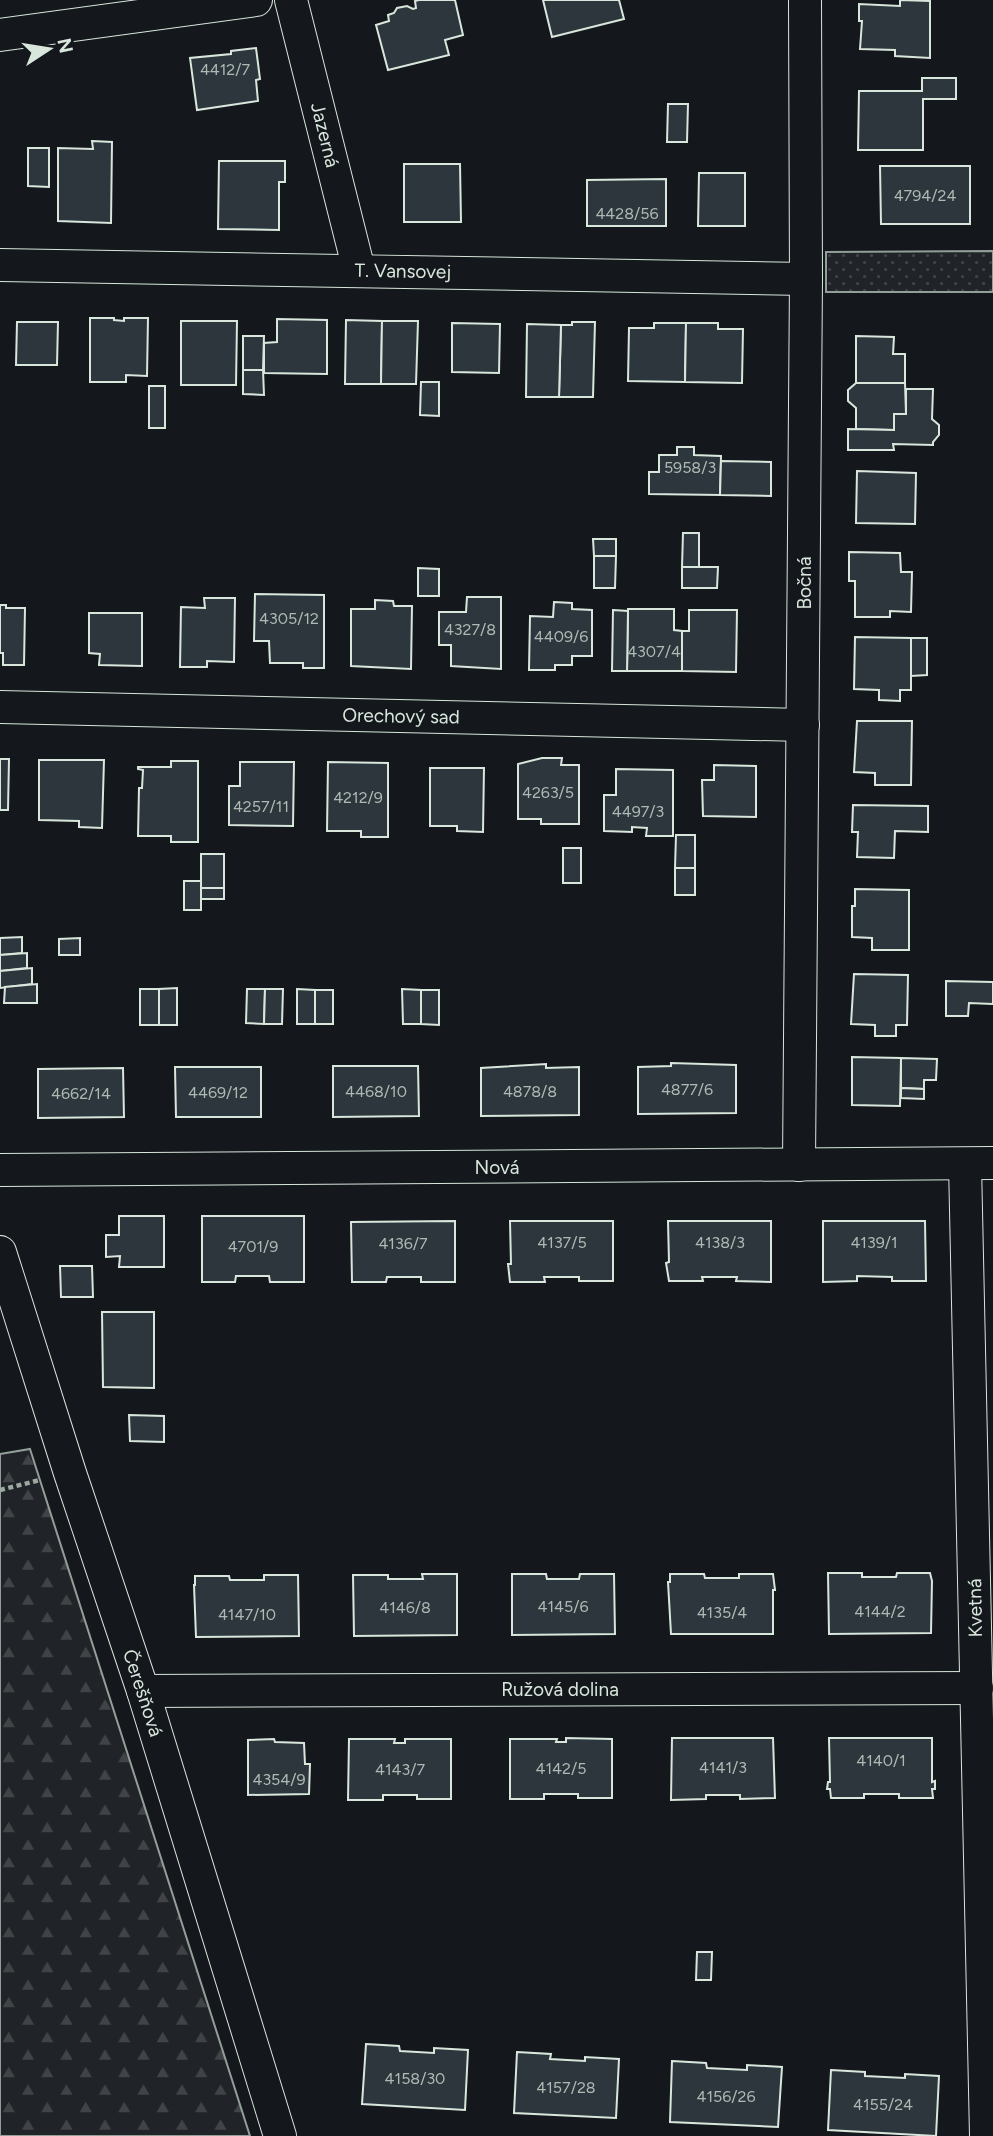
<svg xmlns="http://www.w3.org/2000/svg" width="993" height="2136" viewBox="0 0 993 2136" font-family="Figtree,sans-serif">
	<defs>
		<pattern id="grass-dots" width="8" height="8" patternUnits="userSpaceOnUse" patternTransform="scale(1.75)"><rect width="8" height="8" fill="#202428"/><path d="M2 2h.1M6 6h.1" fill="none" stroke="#404447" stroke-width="1.8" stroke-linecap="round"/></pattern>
		<pattern id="forest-firs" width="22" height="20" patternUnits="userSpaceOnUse" patternTransform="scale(1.75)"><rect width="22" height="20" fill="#202428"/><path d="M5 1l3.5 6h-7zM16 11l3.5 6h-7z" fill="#404447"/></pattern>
	</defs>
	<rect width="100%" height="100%" fill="#14181c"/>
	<path fill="url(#grass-dots)" stroke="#939e99" stroke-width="2" d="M993 251V292H826V252Z"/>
	<path fill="url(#forest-firs)" stroke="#939e99" stroke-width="2" d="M30 1449 250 2136H0V1454Z"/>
	<g fill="#2c363c" stroke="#d8e6dc" stroke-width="2">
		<path d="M419 0H455L463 35 445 40 449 55 388 70 376 25 389 21 388 15 394 13 397 8 407 6 413 9 416 8 415 1Z"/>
		<path d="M543 0H619L624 19 552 37Z"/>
		<path d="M900 0 930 1V58L895 56V50L860 49 862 21H859V4L900 6Z"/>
		<path d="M256 48 260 79 256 80 258 101 197 110 190 58 231 54V51Z"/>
		<path d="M922 78H956V99H923V150H858L859 91H922Z"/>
		<path d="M668 104H688L687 142H667Z"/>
		<path d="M92 141 112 142 111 223 58 221V148L93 149Z"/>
		<path d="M28 148H49V187L28 186Z"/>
		<path d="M219 161H285V182H279V230L218 229Z"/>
		<path d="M404 164H460L461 222H404Z"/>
		<path d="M880 166H970V224H881Z"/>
		<path d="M699 173H745V226H698Z"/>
		<path d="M666 179V226H587V180Z"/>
		<path d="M90 318H114V320L124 321V318H148L147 376 126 375V382H90Z"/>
		<path d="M277 319 327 320V374L264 373V343L277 342Z"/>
		<path d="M346 320 382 321 381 384H345Z"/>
		<path d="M181 321H237L236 385H181Z"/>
		<path d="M382 321H418L416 384H381Z"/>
		<path d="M17 322H58L57 365H16Z"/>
		<path d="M572 322H595L593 397H559L561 325H572Z"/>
		<path d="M452 323 500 324 499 373 452 372Z"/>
		<path d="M654 323H686L685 382 628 381 629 328H654Z"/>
		<path d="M686 323H718V329H743L742 383 685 382Z"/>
		<path d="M527 324 561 325 559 397H526Z"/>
		<path d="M243 336H264L263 370H243Z"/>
		<path d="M856 336 894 337 893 354H905V383H856Z"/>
		<path d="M243 370H263L264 395 243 394Z"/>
		<path d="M421 382H439V416L420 415Z"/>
		<path d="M856 383H905L906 414H894V430L856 429V408L848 401V390Z"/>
		<rect x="149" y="386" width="16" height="42"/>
		<path d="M906 389H933L932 419 939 425V435L933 442V445L893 444 894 450H848V429L894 430V414H906Z"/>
		<path d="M677 447H694V455L721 456 720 495 649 494V472H659V455H677Z"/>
		<path d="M721 461 771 462V496L720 495Z"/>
		<path d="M857 471 916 473 915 524 856 523Z"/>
		<path d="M683 533H699V567H682Z"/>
		<path d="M593 539H616V556H594Z"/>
		<path d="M849 552 900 553 901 572H912L911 612 890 611V617H855V581H849Z"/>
		<path d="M594 556H616L615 588H594Z"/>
		<path d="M682 567H718L717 588H682Z"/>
		<path d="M418 568 439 569V596H418Z"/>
		<path d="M255 594 324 595V668H303V663H270L269 641H254Z"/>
		<path d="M467 597H501V669L451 666V645H439V612H466Z"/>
		<path d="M204 598H235L234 662 207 661V667H180L181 607 205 608Z"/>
		<path d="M375 600 393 601 394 606H412L411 669 351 666V609H375Z"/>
		<path d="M554 602 572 603V609L592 610V656H572V665H555V670H529L530 616 553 617Z"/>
		<path d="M0 605H6V608H25L24 665H3V653H0Z"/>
		<path d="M628 609H674V630L682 631V671H627Z"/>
		<path d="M613 610 628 611 627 671H612Z"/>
		<path d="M689 610H737L736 672 682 671V631H689Z"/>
		<path d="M89 613H142V666L99 665 100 654 89 653Z"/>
		<path d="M855 637 911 638V690H900V701L879 700V690L854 689Z"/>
		<path d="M911 638H927V675L911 676Z"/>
		<path d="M857 721H912L911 785H875V773L854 772Z"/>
		<path d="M542 758H562L561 765H579V824H541V819H518V764Z"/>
		<path d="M0 759H9L8 810H0Z"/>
		<path d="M39 760H104L102 828 79 827V821L39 820Z"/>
		<path d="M171 761H198V842H171V836H138L139 788H142L143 770 138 769V767H171Z"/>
		<path d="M240 762H294L293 826 229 825V786H240Z"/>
		<path d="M328 762 388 763V837H361V831H327Z"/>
		<path d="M714 765 756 766V817L703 816 702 780H714Z"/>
		<path d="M430 768H484L483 832 457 831V826H430Z"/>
		<path d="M616 769 673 770V836H646L647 828 632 827V832L604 831V795H616Z"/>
		<path d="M853 805 928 806V832L895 831 894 858 857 857 858 832H852Z"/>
		<path d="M676 835H695V868H675Z"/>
		<rect x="563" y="848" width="18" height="35"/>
		<rect x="201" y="854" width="23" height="34"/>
		<rect x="675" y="868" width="20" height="27"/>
		<rect x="184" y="881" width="17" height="29"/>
		<rect x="201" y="888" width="23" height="11"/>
		<path d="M855 889 909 890V950H872V938L852 937V906H855Z"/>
		<path d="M22 937V953L0 955V938Z"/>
		<path d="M80 938V955H59V939Z"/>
		<path d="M27 953V968L0 971V955Z"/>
		<path d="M32 968V984L0 988V971Z"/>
		<path d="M854 974 908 975 907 1025H896V1036H875V1025L851 1024Z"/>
		<path d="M946 981 993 982V1004L969 1003 968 1016H946Z"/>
		<path d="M37 984V1003H4L5 987Z"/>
		<path d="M177 988V1025H159V989Z"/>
		<rect x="140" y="989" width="19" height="36"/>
		<path d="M247 989H265L264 1024 246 1023Z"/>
		<path d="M265 989H283L282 1024H264Z"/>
		<path d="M297 989 315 990V1024H297Z"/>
		<path d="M402 989 421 990V1024H403Z"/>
		<rect x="315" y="990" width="18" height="34"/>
		<path d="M421 990H439V1025L421 1024Z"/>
		<path d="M852 1057 901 1058 900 1106 852 1105Z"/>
		<path d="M901 1058 937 1059 936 1080H924V1089L901 1088Z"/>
		<path d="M671 1063 736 1065V1113L638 1114V1067L671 1066Z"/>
		<path d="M546 1064V1068L579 1067V1115L481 1116V1068Z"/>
		<path d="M333 1066H418L419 1116 333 1117Z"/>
		<path d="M175 1067H261V1117H176Z"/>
		<path d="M123 1068 124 1117 38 1118V1069Z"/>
		<path d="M901 1088 924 1089V1099L901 1098Z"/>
		<path d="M119 1216H164V1267H119L120 1256 106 1257V1235H119Z"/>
		<path d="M202 1216H304V1282H270L269 1276H236L235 1282H202Z"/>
		<path d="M455 1221V1282H421V1277H387L386 1282H352L351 1222Z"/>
		<path d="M510 1221H613V1281H579V1277H544L545 1282H510L508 1264H511Z"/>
		<path d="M668 1221H771V1282L736 1281 737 1277H702L703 1281H669L666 1263 669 1262Z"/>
		<path d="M823 1221H925L926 1281H892V1277L857 1276V1281L823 1282Z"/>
		<path d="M60 1266H92L93 1297H61Z"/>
		<path d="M102 1312H154V1388L103 1387Z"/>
		<path d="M129 1415 164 1416V1442L130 1441Z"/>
		<path d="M828 1573H862V1577H896L897 1573H930L932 1581 931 1633 829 1634Z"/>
		<path d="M422 1574H457V1635L354 1636 353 1575H388V1579H423Z"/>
		<path d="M512 1574H546L547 1579H579L580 1574H614L615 1634 512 1635Z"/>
		<path d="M670 1574H704L705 1578H739V1574H773L775 1590H773V1634H671L668 1582H670Z"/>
		<path d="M264 1575H298L299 1636 196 1637 194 1585H195V1576H229L230 1580H264Z"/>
		<path d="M566 1738 612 1739V1798H578V1794H544V1799H510V1739H557L556 1742H566Z"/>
		<path d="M672 1738H773L775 1798 740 1799V1795H706V1799L671 1800Z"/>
		<path d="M829 1738H932V1782L935 1781V1789H932L933 1798H899V1794H864V1798H831L830 1789H827L828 1782H830Z"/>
		<path d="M274 1739 275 1742 304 1743 305 1764H310L309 1794 248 1795V1740Z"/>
		<path d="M349 1739H395L394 1743H405V1739H451V1799H417V1795H383V1800H348Z"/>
		<path d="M697 1952H712L711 1980H696Z"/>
		<path d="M366 2044 399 2046 400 2051 434 2053V2048L468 2050 465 2110 362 2104Z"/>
		<path d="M517 2052 551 2054 550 2059 585 2061V2057L619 2059 616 2118 514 2113Z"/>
		<path d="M672 2061 706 2063 707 2068 747 2070V2065L782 2067 778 2127 670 2122Z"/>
		<path d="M831 2070 865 2072V2076L905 2078V2074L939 2076 936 2136 828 2130Z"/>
	</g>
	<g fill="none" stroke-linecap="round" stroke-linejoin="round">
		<defs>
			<g id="minor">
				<path d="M291 0 359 270"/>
				<path d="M0 35 256 0"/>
				<path d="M0 265 806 279"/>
				<path d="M0 707 803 725"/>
				<path d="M965 1164 986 2136"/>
				<path d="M799 1165 806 279 805 0"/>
				<path d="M0 1170 993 1163"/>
				<path d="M0 1252 70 1473 143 1691 280 2136"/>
				<path d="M143 1691 977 1688"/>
			</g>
		</defs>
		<use href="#minor" stroke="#d8e6dc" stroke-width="34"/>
		<path stroke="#9da8a2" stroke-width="4.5" stroke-dasharray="5 3.5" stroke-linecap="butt" d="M0 1490 40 1480"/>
		<use href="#minor" stroke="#14181c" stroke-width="32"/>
	</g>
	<g text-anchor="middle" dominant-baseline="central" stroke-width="5" stroke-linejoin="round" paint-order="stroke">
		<g font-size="16" fill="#adbab4">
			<text x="225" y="69">4412/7</text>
			<text x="925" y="195">4794/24</text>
			<text x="627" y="213">4428/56</text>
			<text x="690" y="467">5958/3</text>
			<text x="289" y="618">4305/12</text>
			<text x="470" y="629">4327/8</text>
			<text x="561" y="636">4409/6</text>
			<text x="654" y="651">4307/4</text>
			<text x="548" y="792">4263/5</text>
			<text x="358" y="797">4212/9</text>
			<text x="261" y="806">4257/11</text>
			<text x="638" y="811">4497/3</text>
			<text x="687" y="1089">4877/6</text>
			<text x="376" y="1091">4468/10</text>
			<text x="530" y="1091">4878/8</text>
			<text x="218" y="1092">4469/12</text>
			<text x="81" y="1093">4662/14</text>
			<text x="562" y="1242">4137/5</text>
			<text x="720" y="1242">4138/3</text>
			<text x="874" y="1242">4139/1</text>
			<text x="403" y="1243">4136/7</text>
			<text x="253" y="1246">4701/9</text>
			<text x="563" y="1606">4145/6</text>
			<text x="405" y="1607">4146/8</text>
			<text x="880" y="1611">4144/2</text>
			<text x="722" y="1612">4135/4</text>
			<text x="247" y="1614">4147/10</text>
			<text x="881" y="1760">4140/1</text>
			<text x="723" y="1767">4141/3</text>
			<text x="561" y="1768">4142/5</text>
			<text x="400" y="1769">4143/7</text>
			<text x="279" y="1779">4354/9</text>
			<text x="415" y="2078">4158/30</text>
			<text x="566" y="2087">4157/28</text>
			<text x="726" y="2096">4156/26</text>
			<text x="883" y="2104">4155/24</text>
		</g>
		<g font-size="19" fill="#d8e6dc" stroke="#14181c">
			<text transform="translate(325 135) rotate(76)">Jazerná</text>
			<text transform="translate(403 271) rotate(1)">T. Vansovej</text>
			<text transform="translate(804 583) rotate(-90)">Bočná</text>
			<text transform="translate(401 716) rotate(1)">Orechový sad</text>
			<text x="497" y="1167">Nová</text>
			<text transform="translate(975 1608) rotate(-91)">Kvetná</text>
			<text x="560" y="1689">Ružová dolina</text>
			<text transform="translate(143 1693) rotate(72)">Čerešňová</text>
		</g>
	</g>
	<g transform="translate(49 49) rotate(78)" stroke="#14181c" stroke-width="5" paint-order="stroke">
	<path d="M0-5L12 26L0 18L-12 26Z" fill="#d8e6dc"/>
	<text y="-10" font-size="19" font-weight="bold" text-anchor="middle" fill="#d8e6dc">N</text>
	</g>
</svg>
